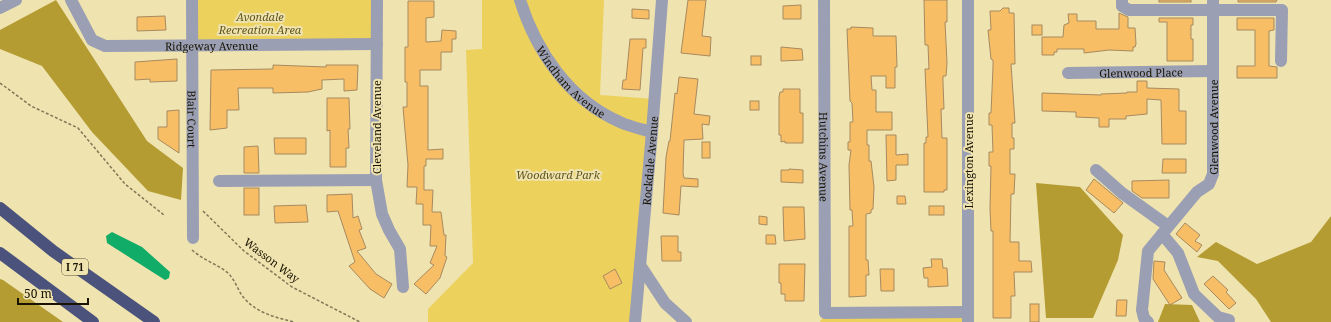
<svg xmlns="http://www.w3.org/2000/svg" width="1331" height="322" viewBox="0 0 1331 322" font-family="'Noto Serif',serif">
	<rect width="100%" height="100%" fill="#efe3af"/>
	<g fill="#edd15d">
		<path d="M192 0H377V44L191 46Z"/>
		<path d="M482 0H604L600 95 655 99 635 322H428V309L473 263 466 50 482 49Z"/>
		<path d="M968 312V322H820L825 313Z"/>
	</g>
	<g fill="#b49c32">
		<path d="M56 0 147 141 183 168 181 200 148 191 92 132 42 66 0 49V30Z"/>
		<path d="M1036 183 1080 187 1123 235 1118 260 1093 318H1046Z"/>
		<path d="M1331 216V322H1271L1256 299 1218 261 1197 257 1216 242 1257 264 1311 242Z"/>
		<path d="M0 279 3 280 63 322H0Z"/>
		<path d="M1165 304 1192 305 1200 322H1158Z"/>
	</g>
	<path fill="#11ac67" d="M112 232 142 247 170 272 169 278 165 280 107 243 106 236Z"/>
	<g fill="#f8be66" stroke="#a78a5f">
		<path d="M688 0H706L702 36 711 37 710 56 681 53Z"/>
		<path d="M924 0H947V22H945L947 63 946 76H943V83L944 109H941L942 138H947V190H944V192H924V143H926V137H928L925 69H929L928 45H925Z"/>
		<rect x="1159" y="0" width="32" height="2"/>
		<path d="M1238 0H1277L1276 2H1238Z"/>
		<path d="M408 1H434V17L426 18V42L441 41 442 30 456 31V39H452V52H441V70H420V86H428V150L443 149V159H426V166H424V190H433L432 212H441L444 235H446L445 256 447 257 440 278 426 294 414 284 434 265 430 263 437 246H430L431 225H423V204H416L417 187H407L408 165 403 107H407V82H405V47H408Z"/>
		<path d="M801 5V19H783V6Z"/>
		<path d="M1003 8H1009V13H1014L1015 64H1011L1015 123H1012V138H1014V149H1010V174H1015L1014 194H1011L1010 242H1019V261H1031L1032 272H1014L1015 296H1011V318H993V231H991L990 209 991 166H989V152H993L992 125H989V113H991L993 67V60L991 59 988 30H991L990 11H1000Z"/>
		<path d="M632 9 649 10V19L632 18Z"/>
		<path d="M1119 13 1128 17V28H1135L1136 44 1135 47H1133V51L1109 50 1084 53V49H1057V52H1054V55H1042V37H1063L1064 25 1069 23 1068 14H1077V21H1096V29H1119Z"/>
		<path d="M165 16 166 30 137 31V17Z"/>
		<path d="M1159 18H1193V25H1191V39H1193V61H1167V22H1159Z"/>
		<path d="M1237 18H1274V30L1269 31V66L1277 67V78H1237V66H1255V30H1237Z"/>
		<rect x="1032" y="25" width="10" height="10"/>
		<path d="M851 27 873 28V36H896L897 67H895V88H886V76H871L872 90H876V112H892V130H867V145H869V161H871L874 187 873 209 871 210V213L866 214V260H868L869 275H866V296L849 297V226H853L852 210H850L849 165 851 150H848V142H850V122H853L852 103 850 101 847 29H851Z"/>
		<path d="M630 39H646V48H643L640 90 622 89 623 80H626Z"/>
		<path d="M781 47 802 49 803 60 781 61Z"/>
		<rect x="751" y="56" width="10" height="9"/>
		<path d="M177 59V81L150 82V79L135 80V62Z"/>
		<path d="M273 65 326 67V65H358L357 90 344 91V79L322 80V89L308 92 273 93V88H238L239 110H227V128L210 130 211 70 273 69Z"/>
		<path d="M679 77 698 79 694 114 710 116 709 125 702 124 703 139 684 140 683 173 684 178 698 179V187L681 186 679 215 663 213 666 157 669 141H670L675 93 677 94Z"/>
		<path d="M1137 81H1147V88L1179 89V111H1186V144H1162L1161 100 1147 99V114L1126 116V119H1109V127H1099V118L1076 117V112L1042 111V93L1101 95V94L1127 93V92H1137Z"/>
		<path d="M783 89H800V113H803V143H785V141L781 142V135H779V97L780 92H783Z"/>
		<path d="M327 98H349L350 129H348L349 148H346V167H330V130L327 131Z"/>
		<rect x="750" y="101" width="9" height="9"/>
		<path d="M179 110V153L158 139V127H167V111Z"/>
		<path d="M886 135H896V155L908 154V165H896V180L887 181Z"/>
		<path d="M274 138H306V154H275Z"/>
		<rect x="702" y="142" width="8" height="16"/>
		<path d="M258 146 259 173H244V147Z"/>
		<path d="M1163 159H1186V173H1162Z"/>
		<path d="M789 169 803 170V183L781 182V170H789Z"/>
		<path d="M1094 179 1123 203 1114 213 1086 190Z"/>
		<path d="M1169 180V198H1142L1132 191V181Z"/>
		<rect x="244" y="188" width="15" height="27"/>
		<path d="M352 194 353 218 358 216 362 229 359 230 366 248 357 251 376 274 392 284 384 298 370 289 349 266 355 262 338 211 327 212V195Z"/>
		<path d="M897 196H905L906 204H897Z"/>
		<path d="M306 205 308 222 275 223 274 206Z"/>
		<rect x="929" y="206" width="15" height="9"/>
		<path d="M783 207H804L805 239 784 241Z"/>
		<path d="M759 216 767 217V225L759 224Z"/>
		<path d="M1185 223 1200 235 1195 241 1202 245 1197 252 1176 234Z"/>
		<path d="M766 235H775L776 244H766Z"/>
		<path d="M661 236H678V252H681V261H662Z"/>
		<path d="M931 259H942L943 268H947L948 286 928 287V278H924L923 268 932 267Z"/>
		<path d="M1154 261 1165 262 1164 270 1182 298 1170 305 1153 279Z"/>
		<path d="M779 264H805L804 301H785V294H781V283H779Z"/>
		<path d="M615 269 622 283 610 289 603 276Z"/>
		<path d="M880 269H894V291H881Z"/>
		<path d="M1213 276 1228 290 1226 292 1236 303 1229 309 1204 284Z"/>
		<path d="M1117 300H1127L1126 316H1116Z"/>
		<rect x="1030" y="304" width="9" height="18"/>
	</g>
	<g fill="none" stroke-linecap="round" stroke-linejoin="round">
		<g stroke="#7f7755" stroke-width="1.5" stroke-dasharray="3 2" stroke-linecap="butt">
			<path d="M0 83 31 106 78 128 125 184 164 215"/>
			<path d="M203 211 244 251 292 287 360 322"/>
			<path d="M192 250C203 260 217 264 228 273 234 279 237 287 241 294 253 312 274 317 294 322"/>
		</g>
		<g stroke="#9a9fb4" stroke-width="12">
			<path id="s1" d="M71 0 92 40 105 46 377 44"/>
			<path id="s2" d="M192 0 193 238"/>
			<path d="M377 0 376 180 382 214 389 230 400 249 403 287"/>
			<path id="s3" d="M520 0C536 51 569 100 620 122 630 127 642 129 652 132"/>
			<path id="s4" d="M824 0 825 313 968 312"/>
			<path d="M968 0V322"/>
			<path d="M1122 0V6L1129 10H1282L1281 61"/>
			<path d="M0 8 16 0"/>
			<path id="s5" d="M1068 73 1213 71"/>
			<path d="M1096 170 1122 193 1168 226"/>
			<path d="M219 181 376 180"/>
			<path d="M1162 234 1178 253 1194 294 1218 317 1229 320"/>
			<path d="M640 265 665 303 686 322"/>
			<path id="s6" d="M635 322 652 132 662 0"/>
			<path id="s7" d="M1148 322 1144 318 1142 310 1148 251 1197 192 1209 184 1213 174V0"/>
		</g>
		<g stroke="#4b527b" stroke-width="12">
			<path d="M0 208 53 251 154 322"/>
			<path d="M0 253 93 322"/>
		</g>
	</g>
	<g text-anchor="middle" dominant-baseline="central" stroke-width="4" stroke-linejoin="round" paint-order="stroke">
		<rect fill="#efe3af" stroke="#585136" stroke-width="1" x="62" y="259" width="26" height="16" rx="3"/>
		<g font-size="10" font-weight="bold" fill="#181302">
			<text x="75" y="267">I 71</text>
		</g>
		<g font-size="11" font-style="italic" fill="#625620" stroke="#efe3af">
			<text x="260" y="16">Avondale<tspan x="260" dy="13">Recreation Area</tspan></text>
			<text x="558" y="174">Woodward Park</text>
		</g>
		<g font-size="11" fill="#181302" stroke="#efe3af">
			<text stroke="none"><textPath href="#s1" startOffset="166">Ridgeway Avenue</textPath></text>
			<text stroke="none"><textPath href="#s5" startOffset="73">Glenwood Place</textPath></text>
			<text stroke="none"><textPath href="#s3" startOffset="98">Windham Avenue</textPath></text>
			<text stroke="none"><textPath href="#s2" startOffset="119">Blair Court</textPath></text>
			<text transform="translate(376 127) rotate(-90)">Cleveland Avenue</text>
			<text stroke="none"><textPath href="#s7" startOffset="222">Glenwood Avenue</textPath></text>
			<text stroke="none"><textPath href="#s4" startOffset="157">Hutchins Avenue</textPath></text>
			<text stroke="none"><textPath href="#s6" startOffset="162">Rockdale Avenue</textPath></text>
			<text transform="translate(968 161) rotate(-90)">Lexington Avenue</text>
			<text transform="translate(272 260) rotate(37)">Wasson Way</text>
		</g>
	</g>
	<path d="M18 298v6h70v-6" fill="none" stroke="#181302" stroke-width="2"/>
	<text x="24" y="298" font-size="12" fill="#181302" stroke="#efe3af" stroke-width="3" paint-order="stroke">50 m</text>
</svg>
